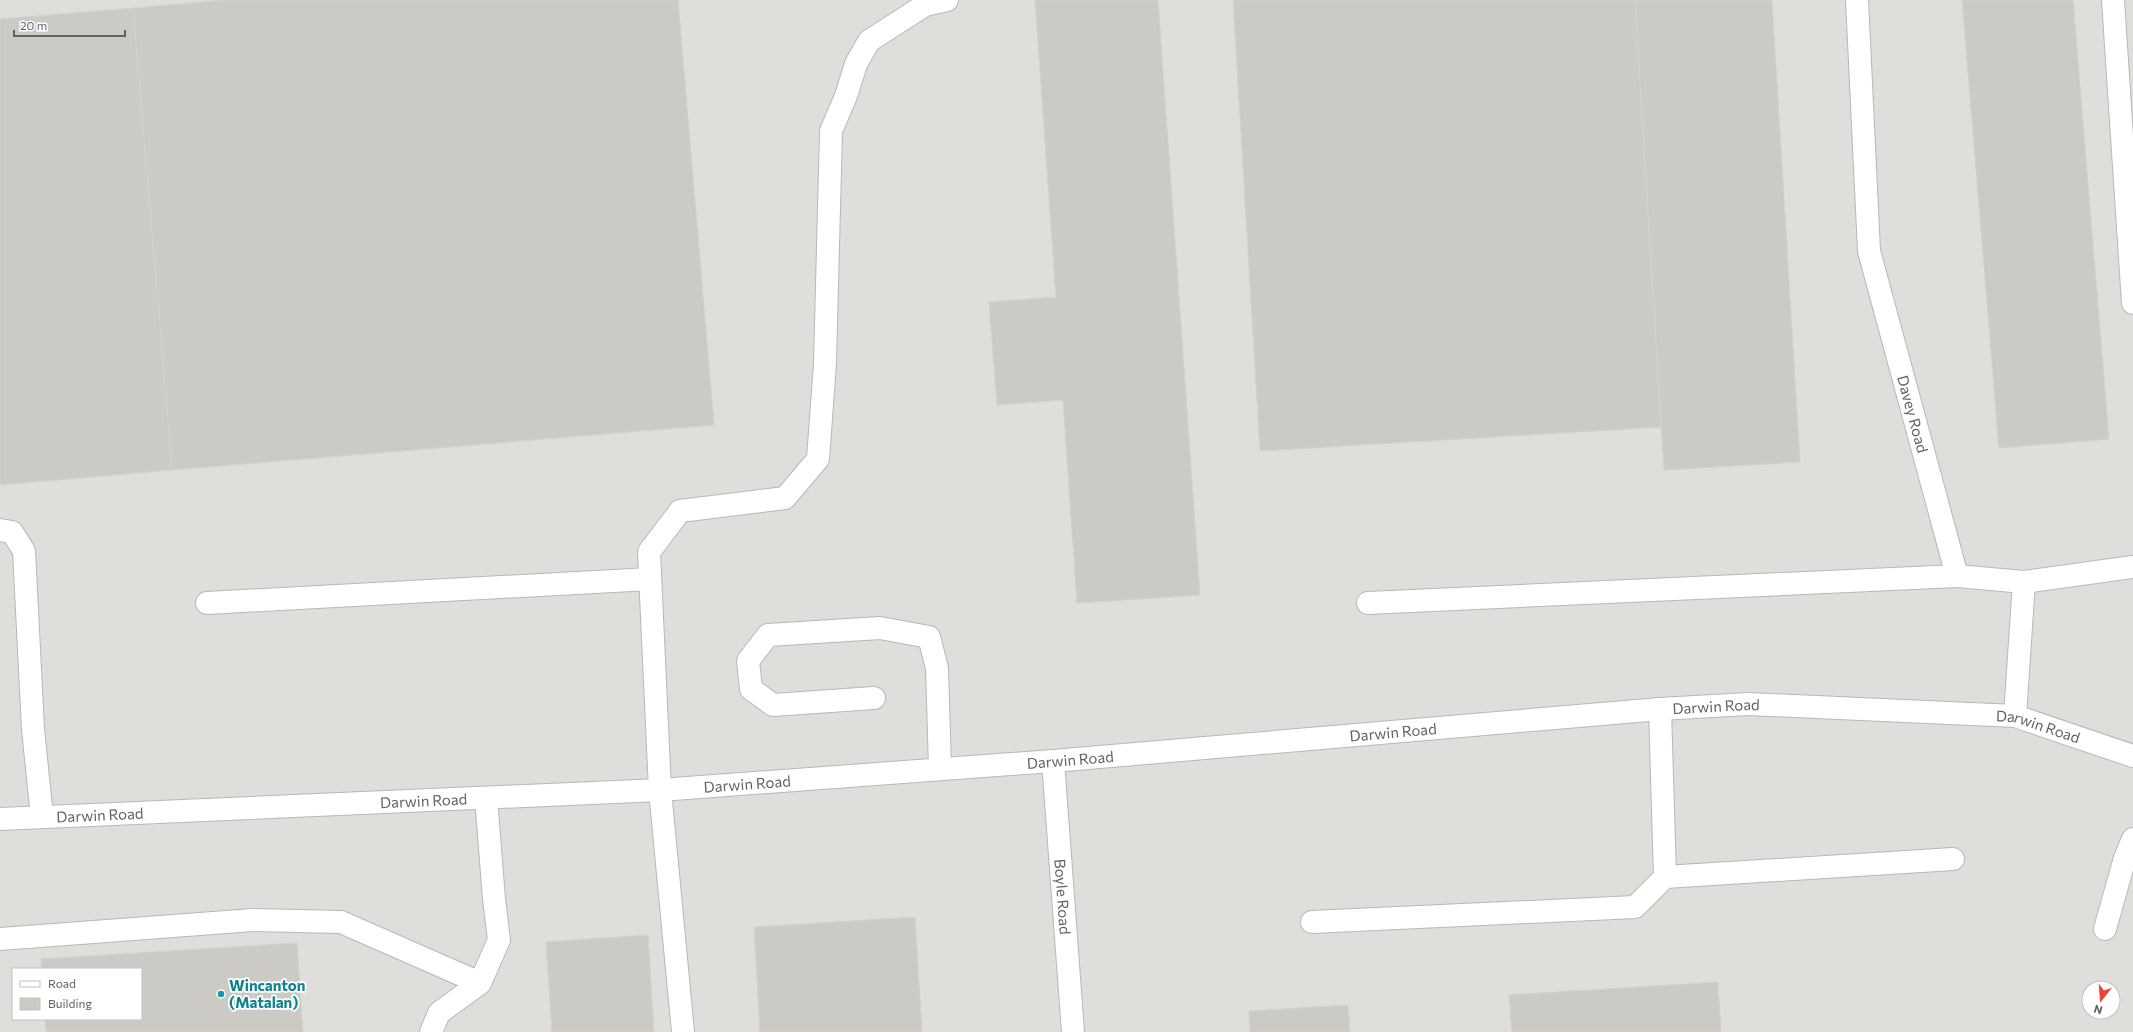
<svg xmlns="http://www.w3.org/2000/svg" width="2133" height="1032" viewBox="0 0 2133 1032" font-family="Commissioner,sans-serif">
	<rect width="100%" height="100%" fill="#f1efe8"/>
	<path fill="#e0deda" fill-rule="evenodd" d="M0 0H2133V1032H0ZM13 969H141V1019H13ZM2089 988H2113V1012H2089Z"/>
	<g fill="#cccac5" stroke="#d6d1c6">
		<path d="M225 0H678L714 425 172 470 133 8Z"/>
		<path d="M1035 0H1158L1200 595 1077 603 1063 400 997 405 989 302 1056 297Z"/>
		<path d="M1233 0H1635L1661 427 1260 451Z"/>
		<path d="M1635 0H1772L1800 462 1664 470Z"/>
		<path d="M1962 0H2073L2109 439 1999 448Z"/>
		<path d="M133 8 172 470 0 485V19Z"/>
		<path d="M915 917 922 1032H760L754 927Z"/>
		<path d="M648 935 654 1032H552L546 942Z"/>
		<path d="M297 943 303 1032H46L45 1019H141V969H42L41 959Z"/>
		<path d="M1718 982 1721 1032H1512L1509 995Z"/>
		<path d="M1348 1005 1350 1032H1250L1249 1011Z"/>
	</g>
	<g fill="none" stroke-linecap="round" stroke-linejoin="round">
		<defs>
			<g id="minor">
				<path id="s1" d="M1857 0 1869 251 1957 576"/>
				<path d="M2113 0 2133 303"/>
				<path d="M0 530 12 532 24 551 33 729 42 817"/>
				<path d="M207 603 650 579"/>
				<path d="M1368 603 1957 576 2024 582"/>
				<path d="M874 698 773 705 751 689 748 661 768 635 880 628 929 637 937 668 940 768"/>
				<path d="M2015 716 2024 582 2133 567"/>
				<path id="s2" d="M1053 761 1073 1032"/>
				<path id="s3" d="M0 819 660 790 1053 761 1660 709 1748 704 2015 716 2133 756"/>
				<path d="M1665 877 1953 859"/>
				<path d="M1312 922 1635 907 1665 877 1660 709"/>
				<path d="M2105 929 2125 858 2133 839"/>
				<path d="M0 939 253 920 341 922 480 983"/>
				<path d="M431 1032 439 1013 480 983 499 940 494 899 486 798"/>
				<path d="M683 1032 660 790 649 552 680 511 785 498 818 459 825 363 831 131 846 96 856 64 869 41 925 5 947 0"/>
			</g>
		</defs>
		<use href="#minor" stroke="#b5b8bc" stroke-width="24"/>
		<use href="#minor" stroke="#fff" stroke-width="22"/>
	</g>
	<circle fill="#0f9aa8" stroke="#fff" stroke-width="1.5" cx="221" cy="994" r="4"/>
	<g text-anchor="middle" dominant-baseline="central" stroke-width="3.5" stroke-linejoin="round" paint-order="stroke">
		<g font-size="15" fill="#5f6368" stroke="#fff">
			<text stroke="none"><textPath href="#s1" startOffset="420">Davey Road</textPath></text>
			<text stroke="none"><textPath href="#s3" startOffset="1720">Darwin Road</textPath></text>
			<text stroke="none"><textPath href="#s3" startOffset="2044">Darwin Road</textPath></text>
			<text stroke="none"><textPath href="#s3" startOffset="1396">Darwin Road</textPath></text>
			<text stroke="none"><textPath href="#s3" startOffset="1072">Darwin Road</textPath></text>
			<text stroke="none"><textPath href="#s3" startOffset="748">Darwin Road</textPath></text>
			<text stroke="none"><textPath href="#s3" startOffset="424">Darwin Road</textPath></text>
			<text stroke="none"><textPath href="#s3" startOffset="100">Darwin Road</textPath></text>
			<text stroke="none"><textPath href="#s2" startOffset="136">Boyle Road</textPath></text>
		</g>
		<g font-size="15" font-weight="bold" fill="#0d838f" stroke="#fff" text-anchor="start">
			<text x="229" y="985">Wincanton<tspan x="229" dy="17">(Matalan)</tspan></text>
		</g>
	</g>
	<rect x="12" y="968" width="130" height="52" fill="#ffffff" stroke="#bfc1c3"/>
	<rect x="20" y="981" width="20" height="6" fill="#ffffff" stroke="#bfc1c3"/>
	<text x="48" y="988" font-size="12" fill="#5f6368">Road</text>
	<rect x="20" y="998" width="20" height="12" fill="#cccac5" stroke="#bfc1c3"/>
	<text x="48" y="1008" font-size="12" fill="#5f6368">Building</text>
	<g transform="translate(2101 1000) rotate(197)"><circle r="19" fill="#ffffff" stroke="#bfc1c3"/>
	<path d="M0-3L7 15L0 10L-7 15Z" fill="#ea4335"/>
	<text y="-6" font-size="11" font-weight="bold" text-anchor="middle" fill="#5f6368">N</text>
	</g>
	<path d="M14 30v6h111v-6" fill="none" stroke="#5f6368" stroke-width="2"/>
	<text x="20" y="30" font-size="12" fill="#5f6368" stroke="#ffffff" stroke-width="3" paint-order="stroke">20 m</text>
</svg>
